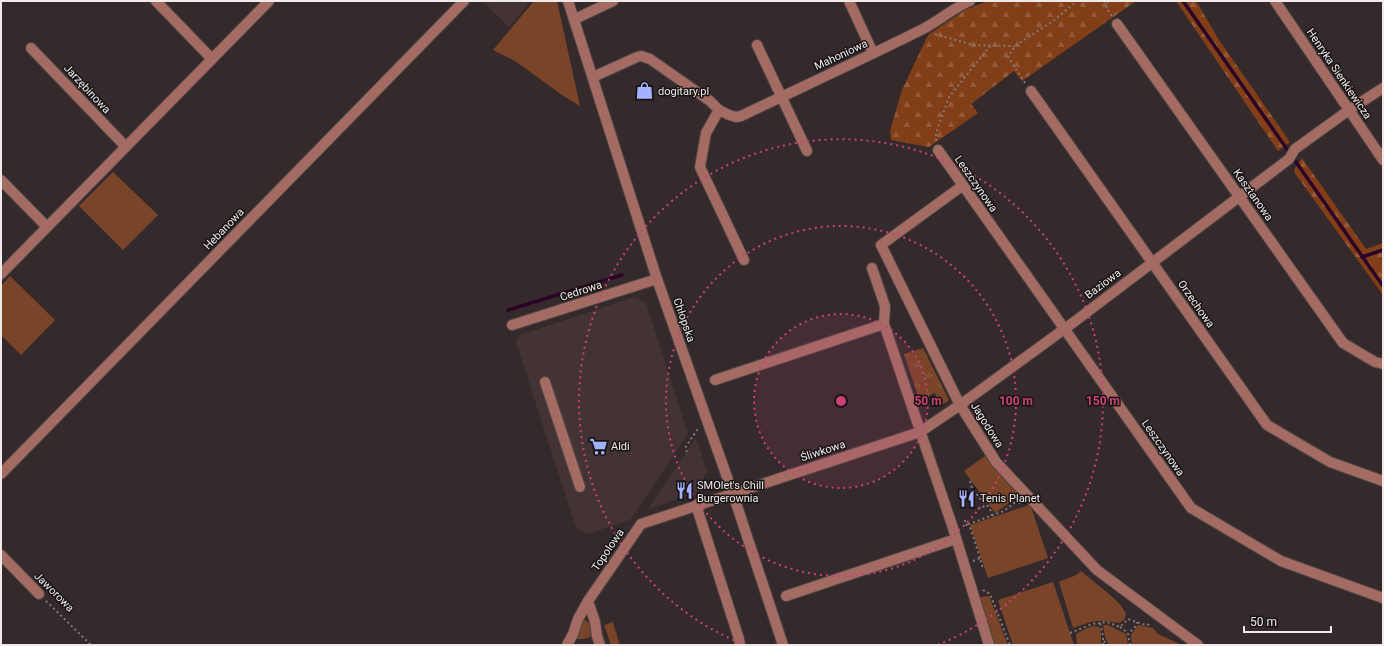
<svg xmlns="http://www.w3.org/2000/svg" width="1384" height="646" viewBox="0 0 1384 646" font-family="Roboto,sans-serif">
	<defs>
		<pattern id="forest-firs" width="22" height="20" patternUnits="userSpaceOnUse"><rect width="22" height="20" fill="#823e17"/><path d="M5 1l3.5 6h-7zM16 11l3.5 6h-7z" fill="#945a39"/></pattern>
		<pattern id="park-tufts" width="24" height="20" patternUnits="userSpaceOnUse"><rect width="24" height="20" fill="#794428"/><path d="M3 7l-1-3M5 7V3M7 7l1-3M15 17l-1-3M17 17v-4M19 17l1-3" fill="none" stroke="#8c5f47"/></pattern>
	</defs>
	<rect width="100%" height="100%" fill="#342a2b"/>
	<g fill="#443335">
		<path d="M482 1H525L528 4 509 27Z"/>
		<path d="M635 297 646 303 688 434 630 520 587 534 576 528 516 342 520 335Z"/>
		<path d="M696 438 707 472 696 493 648 509Z"/>
	</g>
	<g fill="#794428">
		<path d="M534 1H557L580 106 562 95 515 61 493 50Z"/>
		<path d="M113 172 158 215 123 250 79 206Z"/>
		<path d="M10 276 55 320 21 355 1 335V286Z"/>
		<path d="M985 456 1020 495 995 513 964 471Z"/>
		<path d="M1029 505 1031 507 1048 558 988 578 970 525Z"/>
		<path d="M1081 571 1109 594 1120 604 1126 614 1124 620 1119 623C1098 619 1093 621 1073 628L1059 582C1068 577 1074 578 1081 571Z"/>
		<path d="M1053 582 1074 645H1013L998 600Z"/>
		<path d="M989 596 1008 645H995L980 597Z"/>
		<path d="M582 620H585L589 623 591 637 583 639H576Z"/>
		<path d="M613 622V623L620 645H611L604 625Z"/>
		<path d="M1103 625H1108L1126 634 1128 645H1109L1105 637Z"/>
		<path d="M1138 625 1153 628 1158 634 1182 645H1132L1131 635Z"/>
		<path d="M1093 626 1099 627 1101 633V645H1077L1076 634 1087 628Z"/>
	</g>
	<g fill="url(#forest-firs)">
		<path d="M988 1H1136L1022 81 1014 71 971 104 978 113 929 147 891 140 890 131 902 90 928 35 965 10Z"/>
		<path d="M1176 1H1196L1219 40 1290 142 1278 151Z"/>
		<path d="M1302 158 1366 249 1383 243V258L1381 259 1383 262V295L1294 172 1295 168Z"/>
	</g>
	<path fill="url(#park-tufts)" d="M923 348 949 400 939 407 935 393 919 399 904 354Z"/>
	<g fill="none" stroke-linecap="round" stroke-linejoin="round">
		<g stroke="#2c0328" stroke-width="3.5">
			<path d="M1183 1 1383 286"/>
			<path d="M1362 257 1383 250"/>
			<path d="M508 310 622 275"/>
		</g>
		<defs>
			<g id="minor">
				<path d="M156 1 212 59"/>
				<path d="M568 1 657 279 733 494 783 645"/>
				<path d="M849 1 873 53"/>
				<path d="M1275 1 1383 160"/>
				<path d="M575 19 613 1"/>
				<path d="M1117 24 1343 343 1375 362 1383 364"/>
				<path d="M757 45 807 151"/>
				<path d="M31 48 126 147"/>
				<path d="M593 77 637 57 641 56 650 59 710 101 719 110 729 115 736 117 741 116C802 87 863 59 923 29 939 21 953 8 970 1"/>
				<path d="M1031 91 1267 425 1330 462 1383 481"/>
				<path d="M719 110 706 133 700 167 744 260"/>
				<path d="M938 150 1191 508 1281 561 1383 598"/>
				<path d="M1 180 47 227"/>
				<path d="M962 186 881 245 960 405 996 462 1097 570 1198 645"/>
				<path d="M872 268 885 306 884 324 952 525 989 645"/>
				<path d="M1 274 269 1"/>
				<path d="M512 325 657 279"/>
				<path d="M715 380 884 324"/>
				<path d="M545 382 580 487"/>
				<path d="M1 474 464 1"/>
				<path d="M696 505 739 639 740 645"/>
				<path d="M1 555 39 594"/>
				<path d="M786 596 956 539"/>
				<path d="M567 645 573 634 578 619 588 601"/>
				<path d="M600 645 597 636 595 622 588 601 641 524 920 432 960 405 1074 322 1289 159 1295 149 1349 110 1383 88"/>
			</g>
		</defs>
		<use href="#minor" stroke="#4e4546" stroke-width="12"/>
		<g stroke="#837a7b" stroke-width="2" stroke-dasharray="2 3" stroke-linecap="butt">
			<path d="M1108 1 1106 8 1112 16"/>
			<path d="M935 34 973 45 1014 46"/>
			<path d="M1025 83 1008 57 1015 46 1053 21 1077 1"/>
			<path d="M936 141V133L949 97 990 46"/>
			<path d="M687 452 685 448 699 427"/>
			<path d="M970 481 972 488 985 505"/>
			<path d="M978 509 987 505 991 511 992 516"/>
			<path d="M965 520 966 525 968 524"/>
			<path d="M980 558 969 524 1004 511 1014 503H1020"/>
			<path d="M973 561 980 558 983 569"/>
			<path d="M983 590 990 594 1010 645"/>
			<path d="M46 601 91 645"/>
			<path d="M1120 627 1128 633"/>
			<path d="M1070 633 1092 624 1100 623"/>
			<path d="M1104 641 1107 645"/>
			<path d="M1103 645V636L1100 623 1107 622 1120 627 1128 619 1142 624 1148 625 1150 622"/>
			<path d="M1130 645 1128 634 1136 626 1137 622"/>
		</g>
		<use href="#minor" stroke="#a46b63" stroke-width="10"/>
	</g>
	<circle cx="841" cy="401" r="87" fill="#cb4278" fill-opacity=".12"/>
	<g fill="none" stroke="#cb4278" stroke-width="2" stroke-dasharray="2 4">
		<circle cx="841" cy="401" r="87"/>
		<circle cx="841" cy="401" r="175"/>
		<path d="M745 645A262 262 0 1 1 937 645"/>
	</g>
	<defs>
		<symbol id="shop-bare" viewBox="-9 -9 18 18"><path d="M-5-2.5h2.3a2.7 3.5 0 0 1 5.4 0H5L5.5 6h-11ZM-1.5-2.5h3a1.5 2.3 0 0 0-3 0Z" fill="#a4b1fc" stroke="#181414" stroke-width="2.5" paint-order="stroke"/></symbol>
		<symbol id="supermarket-bare" viewBox="-9 -9 18 18"><path d="M-6-5.5h2.5l.6 2H6L4.5 2H-2.5L-4.4-4H-6ZM-1.5 3.2a1.3 1.3 0 1 0 .1 0ZM3 3.2a1.3 1.3 0 1 0 .1 0Z" fill="#a4b1fc" stroke="#181414" stroke-width="2.5" paint-order="stroke"/></symbol>
		<symbol id="restaurant-bare" viewBox="-9 -9 18 18"><path d="M-5-6h1v4h1v-4h1v4h1v-4h1v5L-1.5 .5V6h-2V.5L-5-1ZM5-6V6H3V1.5H1.5Q1.5-4 5-6Z" fill="#a4b1fc" stroke="#181414" stroke-width="2.5" paint-order="stroke"/></symbol>
	</defs>
	<g fill-rule="evenodd">
		<use href="#shop-bare" x="632" y="78" width="25" height="25"/>
		<use href="#supermarket-bare" x="586" y="434" width="25" height="25"/>
		<use href="#restaurant-bare" x="672" y="478" width="25" height="25"/>
		<use href="#restaurant-bare" x="954" y="486" width="25" height="25"/>
	</g>
	<g text-anchor="middle" dominant-baseline="central" stroke-width="3" stroke-linejoin="round" paint-order="stroke">
		<g font-size="11" fill="#f1eaeb" stroke="#181414">
			<text transform="translate(841 55) rotate(-25)">Mahoniowa</text>
			<text transform="translate(1339 74) rotate(56)">Henryka Sienkiewicza</text>
			<text transform="translate(87 89) rotate(47)">Jarzębinowa</text>
			<text transform="translate(976 184) rotate(55)">Leszczynowa</text>
			<text transform="translate(1253 195) rotate(55)">Kasztanowa</text>
			<text transform="translate(224 229) rotate(-46)">Hebanowa</text>
			<text transform="translate(1103 284) rotate(-37)">Baziowa</text>
			<text transform="translate(581 291) rotate(-18)">Cedrowa</text>
			<text transform="translate(1196 304) rotate(55)">Orzechowa</text>
			<text transform="translate(684 320) rotate(71)">Chłopska</text>
			<text transform="translate(987 425) rotate(58)">Jagodowa</text>
			<text transform="translate(1163 448) rotate(55)">Leszczynowa</text>
			<text transform="translate(823 451) rotate(-18)">Śliwkowa</text>
			<text transform="translate(608 550) rotate(-56)">Topolowa</text>
			<text transform="translate(54 592) rotate(45)">Jaworowa</text>
		</g>
		<g font-size="11" fill="#f1eaeb" stroke="#181414" text-anchor="start">
			<text x="658" y="91">dogitary.pl</text>
			<text x="611" y="446">Aldi</text>
			<text x="697" y="485">SMOlet's Chill<tspan x="697" dy="13">Burgerownia</tspan></text>
			<text x="980" y="498">Tenis Planet</text>
		</g>
	</g>
	<circle cx="841" cy="401" r="6" fill="#cb4278" stroke="#181414" stroke-width="2"/>
	<g font-size="12" text-anchor="middle" font-weight="bold" fill="#cb4278" stroke="#181414" stroke-width="3" stroke-linejoin="round" paint-order="stroke">
		<text x="928" y="405">50 m</text>
		<text x="1016" y="405">100 m</text>
		<text x="1103" y="405">150 m</text>
	</g>
	<rect width="1384" height="646" fill="none" stroke="#f1eaeb" stroke-width="4"/>
	<path d="M1244 626v6h87v-6" fill="none" stroke="#f1eaeb" stroke-width="2"/>
	<text x="1250" y="626" font-size="12" fill="#f1eaeb" stroke="#181414" stroke-width="3" paint-order="stroke">50 m</text>
</svg>
